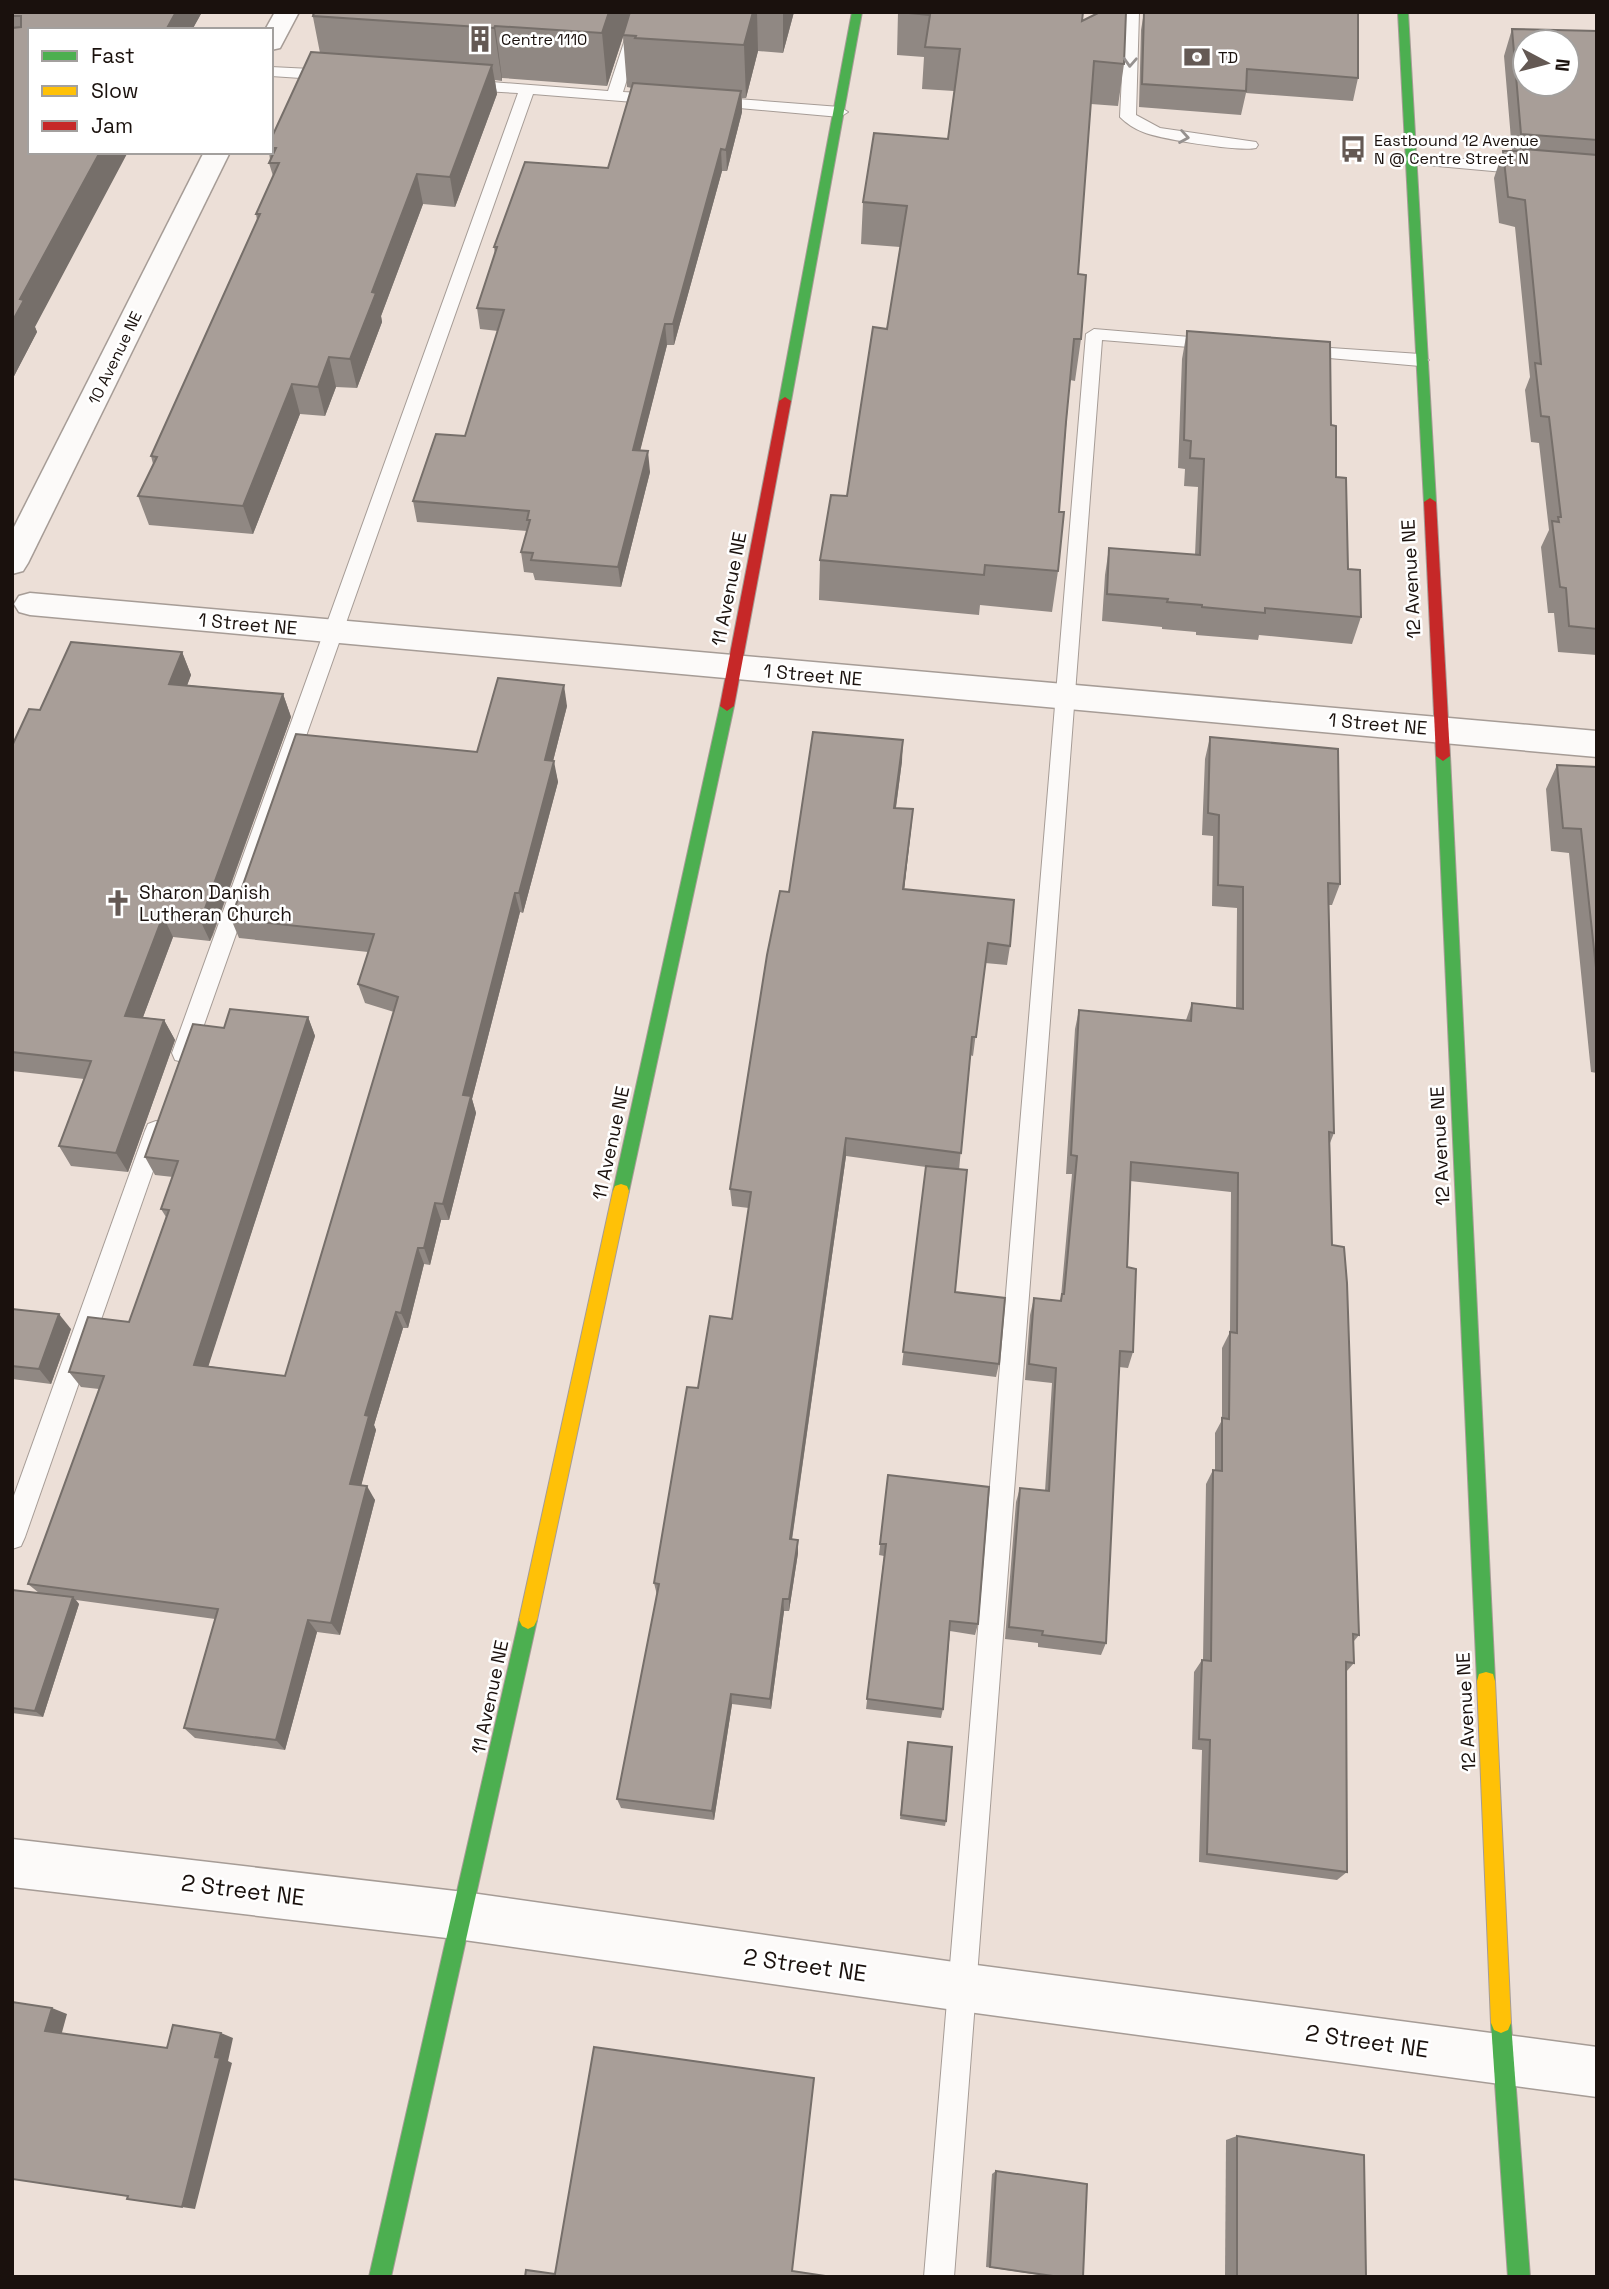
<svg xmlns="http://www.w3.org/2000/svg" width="1609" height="2289" viewBox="0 0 1609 2289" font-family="'Space Grotesk',sans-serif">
	<rect width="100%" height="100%" fill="#ecdfd7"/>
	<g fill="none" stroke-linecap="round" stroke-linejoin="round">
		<defs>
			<g id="lane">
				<path d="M634 12H648L623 92 659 94 667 99 659 104 533 94 194 1053 191 1060 183 1062 175 1060 172 1053 518 93 466 90 458 85 466 80 608 91Z"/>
				<path d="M1125 12H1139L1136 115 1160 128 1256 142 1258 145 1256 148C1239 152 1160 139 1143 132 1135 129 1126 123 1120 117Z"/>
				<path d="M271 67 331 70 339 75 331 80 271 76Z"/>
				<path d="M711 97 840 107 848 112 840 117 706 105 703 102Z"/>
				<path d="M1410 155 1527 164 1535 169 1527 174 1404 163 1402 160Z"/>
				<path d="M1094 329 1214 339 1222 344 1214 349 1102 340 954 2277H924L1086 334Z"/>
				<path d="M1301 346 1420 354 1429 360 1420 366 1295 355 1292 351 1295 347Z"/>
				<path d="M156 1121 164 1124 167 1131 25 1537 21 1546 12 1549V1501L145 1131 148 1124Z"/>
			</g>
			<g id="street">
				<path d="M275 12H299L280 48 271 50V30H265Z"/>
				<path d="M204 152H230L28 563 23 571 12 574V531Z"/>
				<path d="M30 593 1597 731V757L30 615 19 612 14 604 19 596Z"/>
				<path d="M12 1839 464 1892 961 1963 1597 2047V2097L961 2011 464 1940 12 1887Z"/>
			</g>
			<g id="fast">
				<path d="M852 12H862L791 401 785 405 779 401Z"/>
				<path d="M1398 12H1408L1436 502 1430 506 1424 502Z"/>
				<path d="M727 701 734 706 629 1191 627 1196 621 1198 615 1196 613 1191 720 706Z"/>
				<path d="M1443 751 1450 756 1495 1681 1493 1688 1486 1690 1479 1688 1477 1681 1436 756Z"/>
				<path d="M528 1611 534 1614 537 1620 391 2277H369L519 1620 522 1614Z"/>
				<path d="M1501 2013 1508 2016 1511 2023 1530 2277H1508L1491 2023 1494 2016Z"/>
			</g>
			<g id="slow">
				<path d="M621 1184 627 1186 629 1191 537 1620 534 1626 528 1629 522 1626 519 1620 613 1191 615 1186Z"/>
				<path d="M1486 1672 1493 1674 1495 1681 1511 2023 1508 2030 1501 2033 1494 2030 1491 2023 1477 1681 1479 1674Z"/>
			</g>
			<g id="jam">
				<path d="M785 397 791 401 734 706 727 711 720 706 779 401Z"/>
				<path d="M1430 498 1436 502 1450 756 1443 761 1436 756 1424 502Z"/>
			</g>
		</defs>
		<use href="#lane" stroke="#a69c96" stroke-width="2"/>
		<use href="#street" stroke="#a69c96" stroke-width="3"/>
		<use href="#fast" stroke="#a69c96" stroke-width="2"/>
		<use href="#slow" stroke="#a69c96" stroke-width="2"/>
		<use href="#jam" stroke="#a69c96" stroke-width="2"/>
		<use href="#lane" fill="#fcfaf9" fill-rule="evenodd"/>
		<use href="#street" fill="#fcfaf9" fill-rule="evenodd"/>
		<use href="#fast" fill="#4caf50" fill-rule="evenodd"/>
		<use href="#slow" fill="#ffc107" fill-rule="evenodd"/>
		<use href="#jam" fill="#c62828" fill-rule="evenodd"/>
	</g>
	<g fill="#908883">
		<path d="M12 12H202L192 30H30L35 327 37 332 12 380Z"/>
		<path d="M312 12H794L783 53 758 51 746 98H742V112L727 171H722L674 345H667L640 450 650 472 621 587 535 580 533 573 524 572 521 552 527 531 417 522 413 501 465 436 498 331 480 329 477 308 495 254 494 247 608 168 632 88 627 87 623 37 607 86 502 78V81L495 80 497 94 455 207 423 204 381 316 382 322 357 388 336 387 325 416 300 414 253 534 149 525 138 496 153 464 151 456 257 220 256 214 273 176 269 163 270 160 269 152H271V139L320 53Z"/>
		<path d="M898 12 1082 21 1124 64 1118 106 1091 104 1078 274 1081 339 1075 381 1070 380 1059 512 1058 571 1052 612 980 605 979 615 819 600 820 560 847 496 887 329 900 247 861 244 863 202 948 139 954 91 922 89 924 57 897 55Z"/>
		<path d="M1144 12H1358V78L1353 101 1246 93 1241 115 1139 107 1141 30Z"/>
		<path d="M1512 29 1597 31V655L1558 652 1554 613H1548L1541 547 1549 530 1539 443 1531 442 1525 390 1530 377 1515 227 1499 223 1494 178 1503 151H1512L1504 56Z"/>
		<path d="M1187 331 1331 425 1348 569 1361 617 1352 644 1259 635 1258 640 1196 635V632L1162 629V627L1102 621 1105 575 1109 548 1195 555 1198 487 1184 486 1185 469 1178 468 1182 359Z"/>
		<path d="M182 652 191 675 187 685 283 694 291 717 213 935 210 941 173 937 143 1017 164 1020 175 1040 128 1172 71 1166 59 1146 84 1079 12 1071V746L40 710Z"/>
		<path d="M567 706 553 761 558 782 523 913 520 912 472 1099 476 1113 449 1220H441L430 1265 424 1264 408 1328H403L374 1425 376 1430 361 1485 375 1500 340 1635 317 1632 285 1750 195 1738 184 1728 215 1619 76 1600 79 1604 43 1717 12 1713V1590L39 1593 28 1584 99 1389 81 1387 69 1372 129 1322 166 1217 161 1209 173 1177 155 1175 145 1157 224 1028 308 1017 315 1036 208 1366 285 1376 394 1012 365 1003 358 984 368 952 239 938 231 919 477 752Z"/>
		<path d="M1210 737 1340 884 1332 905H1329L1334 1133 1330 1143 1332 1245 1359 1635 1354 1641V1663L1346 1672 1347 1872 1337 1880 1199 1862 1202 1750 1192 1749 1194 1672 1202 1660H1203L1206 1484 1213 1470H1215V1433L1222 1420V1348L1230 1332 1231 1192 1130 1181 1127 1267 1133 1352 1128 1368 1119 1367 1106 1643 1101 1655 1038 1647V1643L1005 1639 1016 1502 1020 1488 1045 1491 1052 1383 1025 1380 1030 1315 1034 1298 1060 1301 1061 1297 1072 1174H1066L1075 1029 1079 1010 1186 1020 1192 1003 1236 1008 1237 908 1212 906 1213 836 1202 835 1205 759Z"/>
		<path d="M902 761 896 808 913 809 904 889 1010 946 1007 965 985 963 973 1056 970 1055 959 1170 955 1292 999 1364 996 1377 902 1365 926 1167 846 1156 792 1540H798V1553L789 1611H784L771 1709 732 1704 714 1820 621 1808 617 1799 657 1595 654 1583 698 1388 732 1319 749 1208 732 1206 730 1189 789 892Z"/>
		<path d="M1557 765 1597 767V1073L1591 1072 1569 853 1551 851 1546 789Z"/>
		<path d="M12 1309 71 1329 51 1384 12 1379Z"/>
		<path d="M888 1475 978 1624 975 1635 950 1631 943 1709 941 1718 866 1709 884 1556 879 1555Z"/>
		<path d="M907 1747 946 1821 945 1826 900 1819Z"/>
		<path d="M1237 2136 1366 2277H1225L1226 2140Z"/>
		<path d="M996 2171 1083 2277H1053L986 2267 992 2174Z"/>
	</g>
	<g fill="#766f6a">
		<path d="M176 12H202L192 30H166Z"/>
		<path d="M609 12H631L607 86 602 33Z"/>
		<path d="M753 12H757L758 51 746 98 744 45Z"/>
		<path d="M783 12H794L783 53Z"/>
		<path d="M495 26 502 78V81L494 28Z"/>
		<path d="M492 65 497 94 455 207 450 177Z"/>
		<path d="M741 91 742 112 727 171 726 150Z"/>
		<path d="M721 149 722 171 674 345 673 324Z"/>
		<path d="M100 152H128L35 327 37 332 12 380V322L20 299Z"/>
		<path d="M417 174 423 204 381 316 382 322 357 388 350 359 372 292Z"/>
		<path d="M665 324 667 345 635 471 633 450Z"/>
		<path d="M329 357 336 387 325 416 318 387Z"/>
		<path d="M292 384 300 414 253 534 243 506Z"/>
		<path d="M648 451 650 472 621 587 618 567Z"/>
		<path d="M182 652 191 675 179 707 169 684Z"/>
		<path d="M564 685 567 706 548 781 545 760Z"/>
		<path d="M283 694 291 717 210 941 200 920Z"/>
		<path d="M903 740 902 761 893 828 894 808Z"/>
		<path d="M554 761 558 782 523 913 519 893Z"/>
		<path d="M913 809 911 830 902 909 903 889Z"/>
		<path d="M515 893 520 912 472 1099 476 1113 449 1220 443 1204 463 1095Z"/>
		<path d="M163 916 173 937 136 1036 125 1016Z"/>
		<path d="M308 1017 315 1036 204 1380 194 1365Z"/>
		<path d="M164 1020 175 1040 128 1172 116 1153Z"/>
		<path d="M846 1138V1156L790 1552V1539Z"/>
		<path d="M435 1203 441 1220 430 1265 424 1248Z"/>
		<path d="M418 1248 424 1264 408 1328 401 1313Z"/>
		<path d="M396 1312 403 1328 374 1425 376 1430 358 1498 350 1484 365 1415Z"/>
		<path d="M59 1314 71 1329 51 1384 39 1369Z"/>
		<path d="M367 1486 375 1500 340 1635 331 1623Z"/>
		<path d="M798 1540V1553L789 1611V1599Z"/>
		<path d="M73 1597 79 1604 43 1717 35 1711Z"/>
		<path d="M783 1599 784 1611 771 1709 770 1699Z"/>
		<path d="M308 1620 317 1632 285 1750 276 1740Z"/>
		<path d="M731 1694 732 1704 714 1820 712 1811Z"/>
		<path d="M52 2008 67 2014 61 2036 45 2031Z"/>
		<path d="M221 2033 233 2038 228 2061 232 2063 195 2209 182 2207Z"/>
	</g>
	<g fill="#a89e98" stroke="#766f6a" stroke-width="2" fill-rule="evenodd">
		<path d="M12 12H176L166 30H30V152H100L20 299 24 300 12 322V28L21 27V16H12Z"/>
		<path d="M312 12H609L602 33 495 26 494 28 313 16 314 13Z"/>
		<path d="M630 12H753L744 45 635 38 636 36 623 35Z"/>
		<path d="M898 12H1083L1082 21 1100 12H1126L1124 64 1094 61 1078 274 1086 275 1081 339H1074L1066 422 1059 512H1064L1058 571 985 565 984 575 820 560 831 495 847 496 873 327 887 329 907 206 863 202 874 133 948 139 960 49 925 47 930 15Z"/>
		<path d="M1144 12H1358V78L1247 69 1246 91 1142 84Z"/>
		<path d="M1512 29 1597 31V140L1521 134ZM1525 42H1567V84H1525Z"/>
		<path d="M311 52 492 65 450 177 417 174 372 292 376 293 350 359 329 357 318 387 292 384 243 506 138 496 157 457 151 456 260 214H256L279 163H269L276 148H271V139Z"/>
		<path d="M633 83 741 91 726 150 721 149 673 324H665L633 450 648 451 618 567 531 560 533 553 521 552 530 520H527L529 511 413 501 436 434 465 436 504 310 477 308 497 247H494L525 162 608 168Z"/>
		<path d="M1523 149 1597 155V629L1569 626 1566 588 1560 587 1552 521 1559 522 1558 517H1561L1549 417 1541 416 1535 363 1541 364 1525 200 1508 197 1503 151H1523Z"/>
		<path d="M1187 331 1330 342 1331 425 1336 426V477L1346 478 1348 569 1360 570 1361 617 1265 608V613L1202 607V605L1167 602 1168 599 1107 594 1109 548 1200 555 1204 459 1190 458 1191 441 1184 440Z"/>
		<path d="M71 642 182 652 169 684 283 694 203 914 200 920 163 916 125 1016 164 1020 116 1153 59 1146 91 1061 12 1052V746L29 709 40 710Z"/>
		<path d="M498 678 564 685 545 760 554 761 519 893H515L463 1095 471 1096 443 1204 435 1203 424 1248H418L401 1313 396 1312 365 1415 369 1416 350 1484 367 1486 331 1623 308 1620 276 1740 184 1728 218 1609 28 1584 104 1376 69 1372 88 1317 129 1322 169 1210 161 1209 178 1161 145 1157 193 1024 224 1028 230 1009 308 1017 194 1365 285 1376 398 997 358 984 374 934 231 919 296 734 477 752Z"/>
		<path d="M813 732 903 740 894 808 913 809 903 889 1014 900 1010 946 988 943 976 1037H972L961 1153 846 1138 790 1539 798 1540 789 1599H783L770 1699 731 1694 712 1811 617 1799 659 1584 654 1583 687 1387 698 1388 710 1316 732 1319 751 1192 730 1189 767 955 780 891 789 892Z"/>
		<path d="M1210 737 1338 749 1340 884 1328 883 1334 1133 1329 1132 1332 1245 1344 1247 1347 1283 1359 1635 1353 1634 1354 1663 1346 1662 1347 1872 1207 1854 1210 1740 1199 1739 1202 1660 1211 1661 1213 1470 1222 1471V1418L1229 1419 1230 1332 1237 1333 1238 1173 1131 1162 1127 1267 1136 1269 1133 1352 1120 1351 1106 1643 1042 1635 1043 1631 1009 1627 1020 1488 1049 1491 1056 1368 1029 1364 1034 1298 1061 1301 1062 1294H1064L1077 1156 1071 1155 1079 1010 1191 1021 1192 1003 1243 1009V887L1218 885 1219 815 1208 813Z"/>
		<path d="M1557 765 1597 767V977L1581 829 1563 828Z"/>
		<path d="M926 1166 967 1170 955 1292 1005 1298 999 1364 903 1352Z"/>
		<path d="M12 1309 59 1314 39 1369 12 1366Z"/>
		<path d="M888 1475 989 1487 978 1624 950 1621 943 1709 867 1699 886 1544H880Z"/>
		<path d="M12 1590 73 1597 35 1711 12 1708Z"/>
		<path d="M908 1742 952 1747 946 1821 901 1815Z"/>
		<path d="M12 2002 52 2008 45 2031 167 2048 173 2025 221 2033 215 2057 220 2058 182 2207 127 2199 128 2196 12 2179Z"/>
		<path d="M594 2047 814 2078 792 2271 832 2277H525L526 2270 555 2274Z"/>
		<path d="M1237 2136 1364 2155 1366 2277H1237Z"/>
		<path d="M996 2171 1087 2184 1083 2277H1060L990 2267Z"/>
	</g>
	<defs><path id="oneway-chevron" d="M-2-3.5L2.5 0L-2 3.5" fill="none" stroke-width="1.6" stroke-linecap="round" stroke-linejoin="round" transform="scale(1.75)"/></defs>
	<g stroke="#96918f">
		<use href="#oneway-chevron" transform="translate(1130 62) rotate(93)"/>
		<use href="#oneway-chevron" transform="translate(1184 137) rotate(9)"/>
	</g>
	<defs>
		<symbol id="building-bare" viewBox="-9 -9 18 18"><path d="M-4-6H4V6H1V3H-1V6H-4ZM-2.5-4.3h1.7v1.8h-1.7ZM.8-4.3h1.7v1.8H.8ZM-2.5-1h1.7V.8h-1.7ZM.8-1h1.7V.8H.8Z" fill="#645954" stroke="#fff" stroke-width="2.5" paint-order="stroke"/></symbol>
		<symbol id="bank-bare" viewBox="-9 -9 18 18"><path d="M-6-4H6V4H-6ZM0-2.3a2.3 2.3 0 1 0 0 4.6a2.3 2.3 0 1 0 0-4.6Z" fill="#645954" stroke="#fff" stroke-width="2.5" paint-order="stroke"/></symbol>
		<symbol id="bus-bare" viewBox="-9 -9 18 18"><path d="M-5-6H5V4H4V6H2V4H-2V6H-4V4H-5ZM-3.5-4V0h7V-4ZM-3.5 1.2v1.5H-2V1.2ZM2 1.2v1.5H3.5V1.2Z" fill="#645954" stroke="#fff" stroke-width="2.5" paint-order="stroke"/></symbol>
		<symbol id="church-bare" viewBox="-9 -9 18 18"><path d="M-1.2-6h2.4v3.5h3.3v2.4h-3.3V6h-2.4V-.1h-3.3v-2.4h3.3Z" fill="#645954" stroke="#fff" stroke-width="2.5" paint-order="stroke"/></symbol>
	</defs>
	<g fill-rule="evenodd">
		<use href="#building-bare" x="461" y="20" width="38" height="38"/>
		<use href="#bank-bare" x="1178" y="38" width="38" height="38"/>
		<use href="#bus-bare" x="1334" y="130" width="38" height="38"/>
		<use href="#church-bare" x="99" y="884" width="38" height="38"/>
	</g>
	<g text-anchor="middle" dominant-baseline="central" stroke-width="5" stroke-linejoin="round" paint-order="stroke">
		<g font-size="16" fill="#1a110d" stroke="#fff" text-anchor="start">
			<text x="501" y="39">Centre 1110</text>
			<text x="1218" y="57">TD</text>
			<text x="1374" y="140">Eastbound 12 Avenue<tspan x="1374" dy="18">N @ Centre Street N</tspan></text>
		</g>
		<g font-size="16" fill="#1a110d" stroke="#fff">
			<text transform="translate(115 358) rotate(-64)">10 Avenue NE</text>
		</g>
		<g font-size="19" fill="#1a110d" stroke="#fff">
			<text transform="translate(1411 579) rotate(-93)">12 Avenue NE</text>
			<text transform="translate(729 589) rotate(-79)">11 Avenue NE</text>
			<text transform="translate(248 624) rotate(5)">1 Street NE</text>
			<text transform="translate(813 675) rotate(5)">1 Street NE</text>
			<text transform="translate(1378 724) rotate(5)">1 Street NE</text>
			<text transform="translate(611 1143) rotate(-78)">11 Avenue NE</text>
			<text transform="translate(1440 1146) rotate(-93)">12 Avenue NE</text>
			<text transform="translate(490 1697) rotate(-78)">11 Avenue NE</text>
			<text transform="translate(1466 1712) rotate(-93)">12 Avenue NE</text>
		</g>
		<g font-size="19" fill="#1a110d" stroke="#fff" text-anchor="start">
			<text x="139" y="892">Sharon Danish<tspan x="139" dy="22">Lutheran Church</tspan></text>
		</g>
		<g font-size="23" fill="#1a110d" stroke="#fff">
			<text transform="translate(243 1890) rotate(7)">2 Street NE</text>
			<text transform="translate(805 1965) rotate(8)">2 Street NE</text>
			<text transform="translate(1367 2041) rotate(8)">2 Street NE</text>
		</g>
	</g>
	<rect width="1609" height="2289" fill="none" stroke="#1a110d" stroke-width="28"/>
	<rect x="28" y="28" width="245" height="126" fill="#ffffff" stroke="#a3a09e" stroke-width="2"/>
	<rect x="42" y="51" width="35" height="10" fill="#4caf50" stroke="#a3a09e" stroke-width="2"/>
	<text x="91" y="63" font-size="21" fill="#1a110d">Fast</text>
	<rect x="42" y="86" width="35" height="10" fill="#ffc107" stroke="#a3a09e" stroke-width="2"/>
	<text x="91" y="98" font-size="21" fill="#1a110d">Slow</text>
	<rect x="42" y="121" width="35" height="10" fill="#c62828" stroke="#a3a09e" stroke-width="2"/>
	<text x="91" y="133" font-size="21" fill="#1a110d">Jam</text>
	<g transform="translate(1546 63) rotate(97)"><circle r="33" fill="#ffffff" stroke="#a3a09e" stroke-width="2"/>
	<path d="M0-5L12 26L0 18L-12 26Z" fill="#645954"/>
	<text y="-10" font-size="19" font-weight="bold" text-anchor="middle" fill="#1a110d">N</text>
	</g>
</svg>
